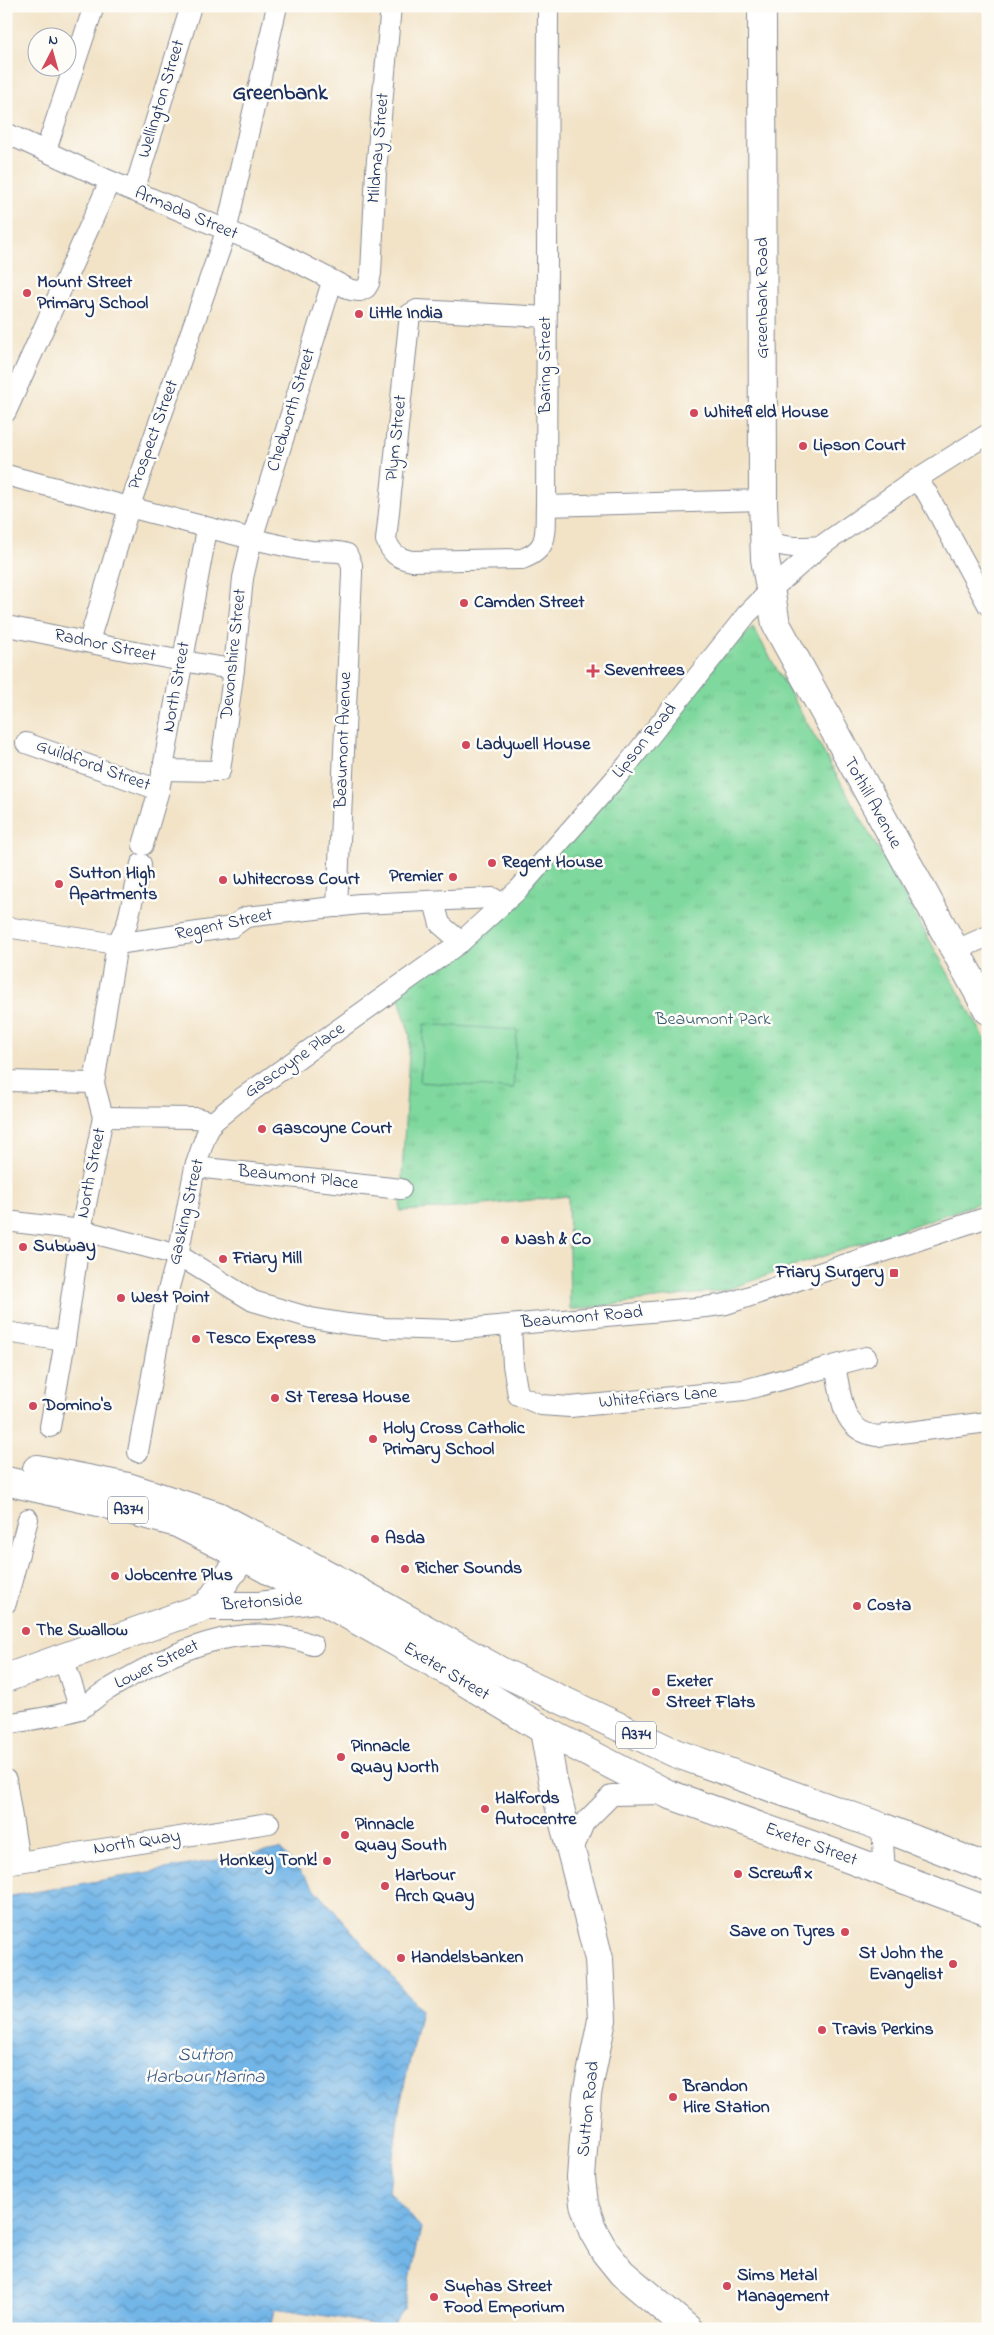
<svg xmlns="http://www.w3.org/2000/svg" width="994" height="2335" viewBox="0 0 994 2335" font-family="'Indie Flower',sans-serif">
	<defs>
		<pattern id="grass-tufts" width="24" height="20" patternUnits="userSpaceOnUse" patternTransform="scale(1.25)"><rect width="24" height="20" fill="#7fd89d"/><path d="M3 7l-1-3M5 7V3M7 7l1-3M15 17l-1-3M17 17v-4M19 17l1-3" fill="none" stroke="#6dba8a"/></pattern>
		<pattern id="water-waves" width="16" height="10" patternUnits="userSpaceOnUse" patternTransform="scale(1.25)"><rect width="16" height="10" fill="#72b5e7"/><path d="M0 5q4-4 8 0t8 0" fill="none" stroke="#5d94be"/></pattern>
	</defs>
	<rect width="100%" height="100%" fill="#fdfcf7"/>
	<filter id="ink" filterUnits="userSpaceOnUse"><feTurbulence type="fractalNoise" baseFrequency=".02" numOctaves="2"/><feDisplacementMap in="SourceGraphic" scale="10" xChannelSelector="R" yChannelSelector="G"/><feConvolveMatrix kernelMatrix="1 2 1 2 8 2 1 2 1" color-interpolation-filters="sRGB"/></filter>
	<filter id="wash" filterUnits="userSpaceOnUse"><feTurbulence type="fractalNoise" baseFrequency=".0096" numOctaves="4" result="noise"/><feDisplacementMap in="SourceGraphic" scale="20" xChannelSelector="R" yChannelSelector="G"/><feGaussianBlur stdDeviation="1.12" result="paint"/><feColorMatrix in="noise" values="0 0 0 0 0 0 0 0 0 0 0 0 0 0 0 0 0 1.4 0 .05"/><feComposite in="paint" operator="in"/></filter>
	<g filter="url(#wash)">
		<rect width="100%" height="100%" fill="#f2e3c7"/>
		<path fill="url(#grass-tufts)" stroke="#4d847e" d="M753 627 988 1044V1200L725 1290 570 1310 568 1196 456 1208 400 1211 410 1035 397 992 463 944 704 673Z"/>
		<path fill="#7fd89d" stroke="#4d847e" d="M424 1024 517 1030 513 1089 420 1082Z"/>
		<path fill="url(#water-waves)" stroke="#4672a2" d="M280 1849 421 2010 399 2109 389 2191 421 2228 404 2309 391 2328 340 2318 275 2308 271 2329H6V1897Z"/>
	</g>
	<g filter="url(#ink)">
		<g fill="none" stroke-linecap="round" stroke-linejoin="round">
			<defs>
				<g id="street">
					<path d="M6 133 110 181 276 251 351 290 360 291 366 288 369 283 371 273 376 171 391 6"/>
					<path d="M46 150 94 6"/>
					<path d="M134 191 191 6"/>
					<path d="M546 317 417 310 410 314 386 540C392 554 397 558 412 561L522 559C550 549 545 532 546 506L548 6"/>
					<path d="M6 412 110 181"/>
					<path d="M6 475 252 539C272 543 291 548 311 551 324 552 335 550 347 554L352 565V574L337 907"/>
					<path d="M915 480 927 493 988 605"/>
					<path d="M546 506 763 500"/>
					<path d="M766 523 774 543C790 549 804 547 821 546"/>
					<path d="M6 626C82 640 157 659 234 669"/>
					<path d="M89 641 129 508 226 232 277 6"/>
					<path d="M26 743 159 790"/>
					<path d="M162 770 220 771 234 669 243 578 252 539 332 282"/>
					<path d="M143 845 159 790 207 529"/>
					<path d="M434 902 440 924 461 942"/>
					<path d="M6 927 117 944 232 927 246 917 360 904 493 898 501 904"/>
					<path d="M954 951 988 936"/>
					<path d="M6 1081 94 1083"/>
					<path d="M103 1117 196 1118 213 1122"/>
					<path d="M195 1167 401 1189"/>
					<path d="M6 1221 81 1230 178 1255 253 1301 311 1318 348 1324 385 1328 453 1330 706 1307 726 1304 988 1217"/>
					<path d="M511 1325 513 1365 518 1395 541 1405 570 1407 744 1390 866 1357"/>
					<path d="M6 1332 65 1341"/>
					<path d="M835 1366C842 1396 840 1431 877 1436L988 1422"/>
					<path d="M50 1427 65 1341 81 1230 103 1117 94 1083 117 944 127 924 141 864"/>
					<path d="M138 1452 167 1294 178 1255 195 1167 206 1135 213 1122 242 1098 461 942 519 889 627 765 747 614 771 590 821 546 915 480 988 434"/>
					<path d="M6 1603 28 1519"/>
					<path d="M63 1658 80 1709"/>
					<path d="M6 1724C23 1721 68 1715 81 1708 91 1703 99 1694 109 1689 169 1653 243 1616 313 1645"/>
					<path d="M6 1780 19 1861"/>
					<path d="M882 1827 885 1872"/>
					<path d="M572 1852 584 1823 612 1795 664 1794"/>
					<path d="M6 1864 269 1823"/>
				</g>
				<g id="secondary">
					<path d="M762 6 763 500 765 559 776 624 988 1010"/>
					<path d="M207 1606 243 1556 255 1535"/>
					<path d="M6 1678 207 1606H259L316 1599"/>
					<path d="M544 1730 553 1781 599 1959 602 2020 587 2094 581 2178 584 2204 593 2231 605 2252 622 2273 688 2329"/>
				</g>
				<g id="primary">
					<path d="M37 1469 128 1487 218 1516 345 1584 502 1672 675 1753 882 1827 988 1868"/>
					<path d="M6 1481 99 1502 177 1523 243 1556 437 1665 544 1730 668 1794 831 1852 988 1911"/>
				</g>
			</defs>
			<use href="#street" stroke="#868992" stroke-width="22"/>
			<use href="#secondary" stroke="#868992" stroke-width="30"/>
			<use href="#primary" stroke="#868992" stroke-width="30"/>
			<use href="#street" stroke="#fff" stroke-width="20"/>
			<use href="#secondary" stroke="#fff" stroke-width="28"/>
			<use href="#primary" stroke="#fff" stroke-width="28"/>
		</g>
	</g>
	<g fill="#d1495b" stroke="#fdfcf7" stroke-width="2">
		<circle cx="27" cy="293" r="5"/>
		<circle cx="359" cy="314" r="5"/>
		<circle cx="694" cy="413" r="5"/>
		<circle cx="803" cy="446" r="5"/>
		<circle cx="464" cy="603" r="5"/>
		<path d="M590.5 663.5h5v5h5v5h-5v5h-5v-5h-5v-5h5z"/>
		<circle cx="466" cy="745" r="5"/>
		<circle cx="492" cy="863" r="5"/>
		<circle cx="453" cy="877" r="5"/>
		<circle cx="223" cy="880" r="5"/>
		<circle cx="59" cy="884" r="5"/>
		<circle cx="262" cy="1129" r="5"/>
		<circle cx="505" cy="1240" r="5"/>
		<circle cx="23" cy="1247" r="5"/>
		<circle cx="223" cy="1259" r="5"/>
		<rect x="889" y="1268" width="10" height="10" rx="2.5"/>
		<circle cx="121" cy="1298" r="5"/>
		<circle cx="196" cy="1339" r="5"/>
		<circle cx="275" cy="1398" r="5"/>
		<circle cx="33" cy="1406" r="5"/>
		<circle cx="373" cy="1439" r="5"/>
		<circle cx="375" cy="1539" r="5"/>
		<circle cx="405" cy="1569" r="5"/>
		<circle cx="115" cy="1576" r="5"/>
		<circle cx="857" cy="1606" r="5"/>
		<circle cx="26" cy="1631" r="5"/>
		<circle cx="656" cy="1692" r="5"/>
		<circle cx="341" cy="1757" r="5"/>
		<circle cx="485" cy="1809" r="5"/>
		<circle cx="345" cy="1835" r="5"/>
		<circle cx="327" cy="1861" r="5"/>
		<circle cx="738" cy="1874" r="5"/>
		<circle cx="385" cy="1886" r="5"/>
		<circle cx="845" cy="1932" r="5"/>
		<circle cx="401" cy="1958" r="5"/>
		<circle cx="953" cy="1964" r="5"/>
		<circle cx="822" cy="2030" r="5"/>
		<circle cx="673" cy="2097" r="5"/>
		<circle cx="727" cy="2286" r="5"/>
		<circle cx="434" cy="2297" r="5"/>
	</g>
	<g text-anchor="middle" dominant-baseline="central" stroke-width="5" stroke-linejoin="round" paint-order="stroke">
		<g fill="#fdfcf7" stroke="#5f6c8c" stroke-width="1">
			<rect x="108" y="1496.5" width="40" height="27" rx="4"/>
			<rect x="616" y="1721.5" width="40" height="27" rx="4"/>
		</g>
		<g font-size="16" font-weight="bold" fill="#1b2f5e">
			<text x="128" y="1510">A374</text>
			<text x="636" y="1735">A374</text>
		</g>
		<g font-size="18" fill="#1b2f5e" stroke="#fdfcf7">
			<text transform="translate(162 99) rotate(-73)">Wellington Street</text>
			<text transform="translate(379 148) rotate(-85)">Mildmay Street</text>
			<text transform="translate(186 214) rotate(23)">Armada Street</text>
			<text transform="translate(763 298) rotate(-90)">Greenbank Road</text>
			<text transform="translate(546 365) rotate(-90)">Baring Street</text>
			<text transform="translate(292 410) rotate(-73)">Chedworth Street</text>
			<text transform="translate(154 435) rotate(-70)">Prospect Street</text>
			<text transform="translate(397 438) rotate(-84)">Plym Street</text>
			<text transform="translate(105 646) rotate(12)">Radnor Street</text>
			<text transform="translate(234 654) rotate(-84)">Devonshire Street</text>
			<text transform="translate(177 687) rotate(-80)">North Street</text>
			<text transform="translate(344 740) rotate(-88)">Beaumont Avenue</text>
			<text transform="translate(645 741) rotate(-51)">Lipson Road</text>
			<text transform="translate(93 766) rotate(20)">Guildford Street</text>
			<text transform="translate(872 803) rotate(61)">Tothill Avenue</text>
			<text transform="translate(224 925) rotate(-12)">Regent Street</text>
			<text transform="translate(295 1061) rotate(-35)">Gascoyne Place</text>
			<text transform="translate(92 1173) rotate(-79)">North Street</text>
			<text transform="translate(298 1178) rotate(6)">Beaumont Place</text>
			<text transform="translate(187 1212) rotate(-77)">Gasking Street</text>
			<text transform="translate(582 1318) rotate(-5)">Beaumont Road</text>
			<text transform="translate(658 1398) rotate(-5)">Whitefriars Lane</text>
			<text transform="translate(262 1603) rotate(-4)">Bretonside</text>
			<text transform="translate(157 1665) rotate(-26)">Lower Street</text>
			<text transform="translate(446 1672) rotate(31)">Exeter Street</text>
			<text transform="translate(137 1843) rotate(-9)">North Quay</text>
			<text transform="translate(811 1845) rotate(20)">Exeter Street</text>
			<text transform="translate(589 2109) rotate(-84)">Sutton Road</text>
		</g>
		<g font-size="18" font-weight="bold" fill="#1b2f5e" stroke="#fdfcf7" text-anchor="start">
			<text x="37" y="283">Mount Street<tspan x="37" dy="21">Primary School</tspan></text>
			<text x="369" y="314">Little India</text>
			<text x="704" y="413">Whitefield House</text>
			<text x="813" y="446">Lipson Court</text>
			<text x="474" y="603">Camden Street</text>
			<text x="604" y="671">Seventrees</text>
			<text x="476" y="745">Ladywell House</text>
			<text x="502" y="863">Regent House</text>
			<text x="69" y="874">Sutton High<tspan x="69" dy="21">Apartments</tspan></text>
			<text x="443" y="877" text-anchor="end">Premier</text>
			<text x="233" y="880">Whitecross Court</text>
			<text x="272" y="1129">Gascoyne Court</text>
			<text x="515" y="1240">Nash &amp; Co</text>
			<text x="33" y="1247">Subway</text>
			<text x="233" y="1259">Friary Mill</text>
			<text x="884" y="1273" text-anchor="end">Friary Surgery</text>
			<text x="131" y="1298">West Point</text>
			<text x="206" y="1339">Tesco Express</text>
			<text x="285" y="1398">St Teresa House</text>
			<text x="43" y="1406">Domino's</text>
			<text x="383" y="1429">Holy Cross Catholic<tspan x="383" dy="21">Primary School</tspan></text>
			<text x="385" y="1539">Asda</text>
			<text x="415" y="1569">Richer Sounds</text>
			<text x="125" y="1576">Jobcentre Plus</text>
			<text x="867" y="1606">Costa</text>
			<text x="36" y="1631">The Swallow</text>
			<text x="666" y="1682">Exeter<tspan x="666" dy="21">Street Flats</tspan></text>
			<text x="351" y="1747">Pinnacle<tspan x="351" dy="21">Quay North</tspan></text>
			<text x="495" y="1799">Halfords<tspan x="495" dy="21">Autocentre</tspan></text>
			<text x="355" y="1825">Pinnacle<tspan x="355" dy="21">Quay South</tspan></text>
			<text x="317" y="1861" text-anchor="end">Honkey Tonk!</text>
			<text x="748" y="1874">Screwfix</text>
			<text x="395" y="1876">Harbour<tspan x="395" dy="21">Arch Quay</tspan></text>
			<text x="835" y="1932" text-anchor="end">Save on Tyres</text>
			<text x="943" y="1954" text-anchor="end">St John the<tspan x="943" dy="21">Evangelist</tspan></text>
			<text x="411" y="1958">Handelsbanken</text>
			<text x="832" y="2030">Travis Perkins</text>
			<text x="683" y="2087">Brandon<tspan x="683" dy="21">Hire Station</tspan></text>
			<text x="737" y="2276">Sims Metal<tspan x="737" dy="21">Management</tspan></text>
			<text x="444" y="2287">Suphas Street<tspan x="444" dy="21">Food Emporium</tspan></text>
		</g>
		<g font-size="18" fill="#34596e" stroke="#fdfcf7">
			<text x="713" y="1020">Beaumont Park</text>
		</g>
		<g font-size="19" font-style="italic" fill="#355787" stroke="#fdfcf7">
			<text x="205" y="2055">Sutton<tspan x="205" dy="22">Harbour Marina</tspan></text>
		</g>
		<g font-size="22" font-weight="bold" fill="#1b2f5e" stroke="#fdfcf7">
			<text x="280" y="94">Greenbank</text>
		</g>
	</g>
	<rect width="994" height="2335" fill="none" stroke="#fdfcf7" stroke-width="25"/>
	<g transform="translate(52 52) rotate(6)"><circle r="24" fill="#fdfcf7" stroke="#a3aaba"/>
	<path d="M0-4L9 19L0 12L-9 19Z" fill="#d1495b"/>
	<text y="-8" font-size="14" font-weight="bold" text-anchor="middle" fill="#1b2f5e">N</text>
	</g>
</svg>
